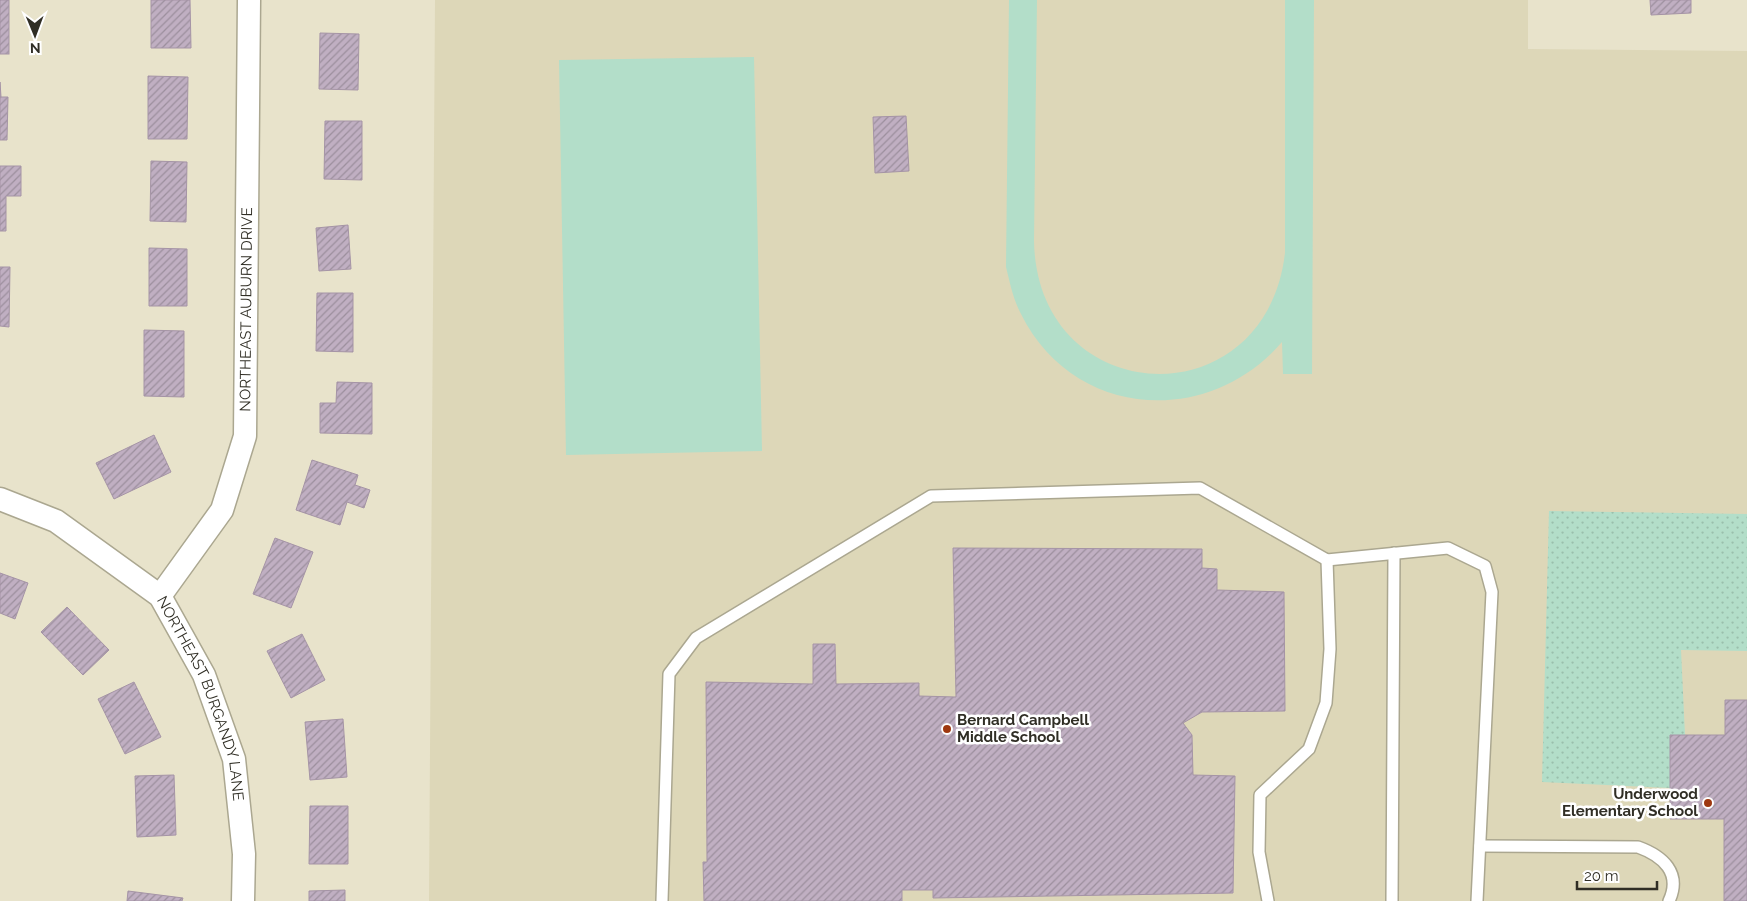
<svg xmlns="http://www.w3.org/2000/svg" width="1747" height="901" viewBox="0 0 1747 901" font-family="Raleway,sans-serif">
	<defs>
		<pattern id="park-dots" width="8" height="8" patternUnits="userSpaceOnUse" patternTransform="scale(1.25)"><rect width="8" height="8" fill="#b3dec9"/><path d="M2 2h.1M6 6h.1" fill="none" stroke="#9abfac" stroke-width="1.8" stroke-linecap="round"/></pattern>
		<pattern id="building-hatch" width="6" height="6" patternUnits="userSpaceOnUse" patternTransform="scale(1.25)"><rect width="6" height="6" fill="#c0afc2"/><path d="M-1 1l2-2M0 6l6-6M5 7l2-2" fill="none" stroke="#9c8f9d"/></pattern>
	</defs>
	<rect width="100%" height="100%" fill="#e8e3cb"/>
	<path fill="#ddd7b8" d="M435 0H1528V49L1747 51V901H429Z"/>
	<path fill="url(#park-dots)" d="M1549 511 1747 514V651L1681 650 1685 735H1670V788L1542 782Z"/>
	<g fill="#b3dec9">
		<path d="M1009 0H1037L1034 241C1037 410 1265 422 1285 253V0H1314L1312 374H1283L1282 342C1208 428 1073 419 1021 314 1013 299 1010 283 1006 267Z"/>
		<path d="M754 57 762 451 566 455 559 60Z"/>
	</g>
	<g fill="url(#building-hatch)" stroke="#a594a6">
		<rect x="0" y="0" width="9" height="54"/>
		<path d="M151 0H190L191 48H151Z"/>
		<path d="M1650 0H1691V13L1651 15Z"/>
		<path d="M320 33 359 34 358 90 319 89Z"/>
		<path d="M148 76 188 77 187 139H148Z"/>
		<path d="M0 82 1 97H8L7 140H0Z"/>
		<path d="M906 116 909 171 875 173 873 117Z"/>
		<path d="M325 121H362V180L324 179Z"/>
		<path d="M151 161 187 162 186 222 150 221Z"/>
		<path d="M0 166H21V196H6V231H0Z"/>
		<path d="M348 225 351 269 319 271 316 228Z"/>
		<path d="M149 248 187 249V306H149Z"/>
		<path d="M0 267H10L9 327 0 326Z"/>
		<path d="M317 293H353V352L316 351Z"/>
		<path d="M144 330 184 331V397L144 396Z"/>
		<path d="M337 382 372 383V434L320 433V403H336Z"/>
		<path d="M154 435 171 472 114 499 96 463Z"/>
		<path d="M312 460 358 475 355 485 370 490 364 508 347 502 340 525 296 510Z"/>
		<path d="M275 538 313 552 291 608 253 594Z"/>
		<path d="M953 548 1202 549V568L1217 569V590L1284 592 1285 711 1202 712 1183 723 1192 735 1193 775 1235 776 1233 893 933 898V890H902V901H704L703 862H707L706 682 813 684V644H835L836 684 919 683V696L956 697Z"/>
		<path d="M0 573 28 583 15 619 0 613Z"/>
		<path d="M67 607 109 650 83 675 41 632Z"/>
		<path d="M302 634 325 680 291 698 267 651Z"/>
		<path d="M134 682 161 737 125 754 98 699Z"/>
		<path d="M1725 700H1747V901H1724V819H1670V735H1725Z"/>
		<path d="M343 719 347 777 310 780 305 722Z"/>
		<path d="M174 775 176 835 137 837 135 776Z"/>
		<path d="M310 806H348V864H309Z"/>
		<path d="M345 890V901H309V891Z"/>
		<path d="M128 891 183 898 182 901H127Z"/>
	</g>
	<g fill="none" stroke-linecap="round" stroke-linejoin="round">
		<defs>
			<g id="service">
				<path d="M1480 846 1638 847C1663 856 1682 873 1669 901"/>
				<path d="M662 901 669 674 696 638 931 496 1200 488 1327 560 1448 548 1485 566 1492 592 1477 901"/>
				<path d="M1268 901 1259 852 1260 795 1309 749 1326 703 1330 649 1327 560"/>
				<path d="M1392 901 1394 553"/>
			</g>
			<g id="minor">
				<path id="s1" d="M0 499 56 521 160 596 204 675 234 759 244 854 243 901"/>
				<path id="s2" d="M160 596 222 510 245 436 249 0"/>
			</g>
		</defs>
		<use href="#service" stroke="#aba790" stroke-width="14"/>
		<use href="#minor" stroke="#aba790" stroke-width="25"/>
		<use href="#service" stroke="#fff" stroke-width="11"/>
		<use href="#minor" stroke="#fff" stroke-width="22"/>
	</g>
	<g fill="#9e3810" stroke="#fff" stroke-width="2">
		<circle cx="947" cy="729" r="5"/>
		<circle cx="1708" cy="803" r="5"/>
	</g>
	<g text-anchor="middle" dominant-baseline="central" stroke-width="5" stroke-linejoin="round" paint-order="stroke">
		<g font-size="15" fill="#302e25" stroke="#fff">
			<text stroke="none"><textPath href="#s2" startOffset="310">NORTHEAST AUBURN DRIVE</textPath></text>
			<text stroke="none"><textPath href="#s1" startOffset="300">NORTHEAST BURGANDY LANE</textPath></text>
		</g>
		<g font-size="15" font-weight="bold" fill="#302e25" stroke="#fff" text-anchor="start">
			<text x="957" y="720">Bernard Campbell<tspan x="957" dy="17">Middle School</tspan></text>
			<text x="1698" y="794" text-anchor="end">Underwood<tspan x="1698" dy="17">Elementary School</tspan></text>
		</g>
	</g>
	<g transform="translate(35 35) rotate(179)" stroke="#ffffff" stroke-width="4" paint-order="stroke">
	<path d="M0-4L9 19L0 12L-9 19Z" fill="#302e25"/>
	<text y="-8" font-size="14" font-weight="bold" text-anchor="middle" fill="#302e25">N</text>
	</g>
	<path d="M1577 881v8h80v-8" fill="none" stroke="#302e25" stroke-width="2.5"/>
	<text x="1584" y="881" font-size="15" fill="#302e25" stroke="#ffffff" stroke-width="4" paint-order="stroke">20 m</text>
</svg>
